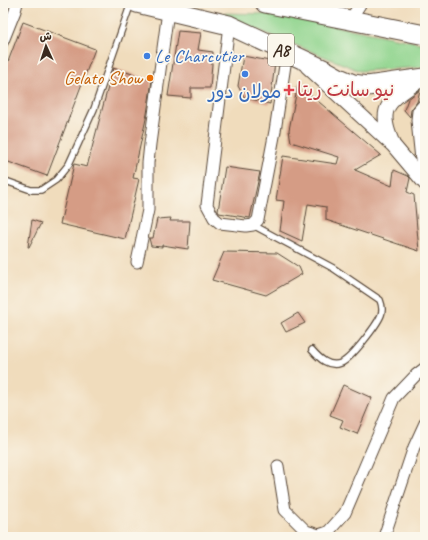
<svg xmlns="http://www.w3.org/2000/svg" width="428" height="540" viewBox="0 0 428 540" font-family="Caveat,'Playpen Sans Arabic',sans-serif">
	<rect width="100%" height="100%" fill="#fbf7ec"/>
	<filter id="ink" filterUnits="userSpaceOnUse"><feTurbulence type="fractalNoise" baseFrequency=".025" numOctaves="2"/><feDisplacementMap in="SourceGraphic" scale="8" xChannelSelector="R" yChannelSelector="G"/><feConvolveMatrix kernelMatrix="1 2 1 2 8 2 1 2 1" color-interpolation-filters="sRGB"/></filter>
	<filter id="wash" filterUnits="userSpaceOnUse"><feTurbulence type="fractalNoise" baseFrequency=".012" numOctaves="4" result="noise"/><feDisplacementMap in="SourceGraphic" scale="16" xChannelSelector="R" yChannelSelector="G"/><feGaussianBlur stdDeviation="0.9" result="paint"/><feColorMatrix in="noise" values="0 0 0 0 0 0 0 0 0 0 0 0 0 0 0 0 0 1.4 0 .05"/><feComposite in="paint" operator="in"/></filter>
	<g filter="url(#wash)">
		<rect width="100%" height="100%" fill="#f0dcbc"/>
		<path fill="#8fd48d" stroke="#657f56" d="M216 13 275 14 425 44V67L360 71Z"/>
		<g id="blocks">
			<g fill="#d59c85">
				<path d="M23 22 95 49 47 176 3 160V75Z"/>
				<path d="M178 31 201 33 198 50 213 52 210 88H191V98L168 96Z"/>
				<path d="M243 56 275 62 270 104 244 97 238 86Z"/>
				<path d="M113 68 152 80 147 114 133 178 139 179 125 239 60 224 74 164 87 167Z"/>
				<path d="M298 84 381 155 355 170 392 186 394 170 408 176 410 178 407 192 414 195 419 251 326 220V207L308 204 302 241 280 231 284 201 276 200 283 156 337 164 339 157 291 142 289 130Z"/>
				<path d="M420 90 417 102 411 110 410 117 404 110 408 99Z"/>
				<path d="M225 167 260 172 250 218 219 213 218 211Z"/>
				<path d="M171 218 170 221H190L188 249 162 245V247L151 246 149 238H153L157 219Z"/>
				<path d="M32 220 41 223 29 247H28Z"/>
				<path d="M224 252 277 253 299 267 302 274 266 295 212 280Z"/>
				<path d="M298 313 305 323 286 332 281 323Z"/>
				<path d="M343 385 372 398 357 434 340 427 343 420 330 415Z"/>
			</g>
		</g>
	</g>
	<g filter="url(#ink)">
		<use href="#blocks" fill-opacity="0" stroke="#564536" stroke-width="1"/>
		<g fill="none" stroke-linecap="round" stroke-linejoin="round">
			<defs>
				<g id="service">
					<path d="M3 180 31 190H41L56 180 69 164 94 109 131 3"/>
					<path d="M253 225 333 268 380 300C382 305 383 310 381 315 377 325 351 359 341 363 329 368 319 358 312 350"/>
				</g>
				<g id="minor">
					<path d="M350 20 361 3"/>
					<path d="M229 25 207 205 214 218 220 223 246 226 253 225 258 220 275 131 287 52"/>
					<path d="M3 41 15 11 17 3"/>
					<path d="M423 180 417 120 418 111 425 103"/>
					<path d="M137 262 148 210V163L150 144 168 11"/>
					<path d="M278 466 285 510 306 531 319 535 328 532 345 513 394 398 416 375 425 368"/>
					<path d="M384 537 414 447 425 423"/>
				</g>
				<g id="tertiary">
					<path d="M307 66 393 145 425 183"/>
					<path d="M392 142C375 104 393 100 421 79"/>
				</g>
				<g id="trunk">
					<path d="M137 3 229 25 323 69 339 78 353 84 367 86 425 78"/>
					<path d="M265 3 425 35"/>
				</g>
			</defs>
			<use href="#service" stroke="#564536" stroke-width="8"/>
			<use href="#minor" stroke="#564536" stroke-width="13"/>
			<use href="#tertiary" stroke="#564536" stroke-width="16"/>
			<use href="#trunk" stroke="#564536" stroke-width="21"/>
			<use href="#service" stroke="#fff" stroke-width="5.5"/>
			<use href="#minor" stroke="#fff" stroke-width="11"/>
			<use href="#tertiary" stroke="#fff" stroke-width="14"/>
			<use href="#trunk" stroke="#fff" stroke-width="19"/>
		</g>
	</g>
	<g fill="#3f7fe0" stroke="#fbf7ec" stroke-width="1.5">
		<circle cx="147" cy="56" r="4"/>
		<circle cx="245" cy="74" r="4"/>
	</g>
	<circle fill="#e8710a" stroke="#fbf7ec" stroke-width="1.5" cx="150" cy="78" r="4"/>
	<path fill="#e0444e" stroke="#fbf7ec" stroke-width="1.5" d="M287 84h4v4h4v4h-4v4h-4v-4h-4v-4h4z"/>
	<g text-anchor="middle" dominant-baseline="central" stroke-width="3.5" stroke-linejoin="round" paint-order="stroke">
		<rect fill="#fbf7ec" stroke="#75685c" stroke-width="1" x="268" y="34" width="26" height="32" rx="3"/>
		<g font-size="18" font-weight="bold" fill="#3b2a1e">
			<text x="281" y="50">A8</text>
		</g>
		<g font-size="19" fill="#366cbe" stroke="#fbf7ec" text-anchor="start">
			<text x="155" y="56">Le Charcutier</text>
			<text x="245" y="92" text-anchor="middle">مولان دور</text>
		</g>
		<g font-size="19" fill="#c56008" stroke="#fbf7ec" text-anchor="end">
			<text x="142" y="78">Gelato Show</text>
		</g>
		<g font-size="19" fill="#be3a42" stroke="#fbf7ec" text-anchor="start">
			<text x="297" y="90">نيو سانت ريتا</text>
		</g>
	</g>
	<rect width="428" height="540" fill="none" stroke="#fbf7ec" stroke-width="16"/>
	<g transform="translate(46 46) rotate(357)" stroke="#fbf7ec" stroke-width="3" paint-order="stroke">
	<path d="M0-3L7 15L0 10L-7 15Z" fill="#3b2a1e"/>
	<text y="-6" font-size="11" font-weight="bold" text-anchor="middle" fill="#3b2a1e">ش</text>
	</g>
</svg>
